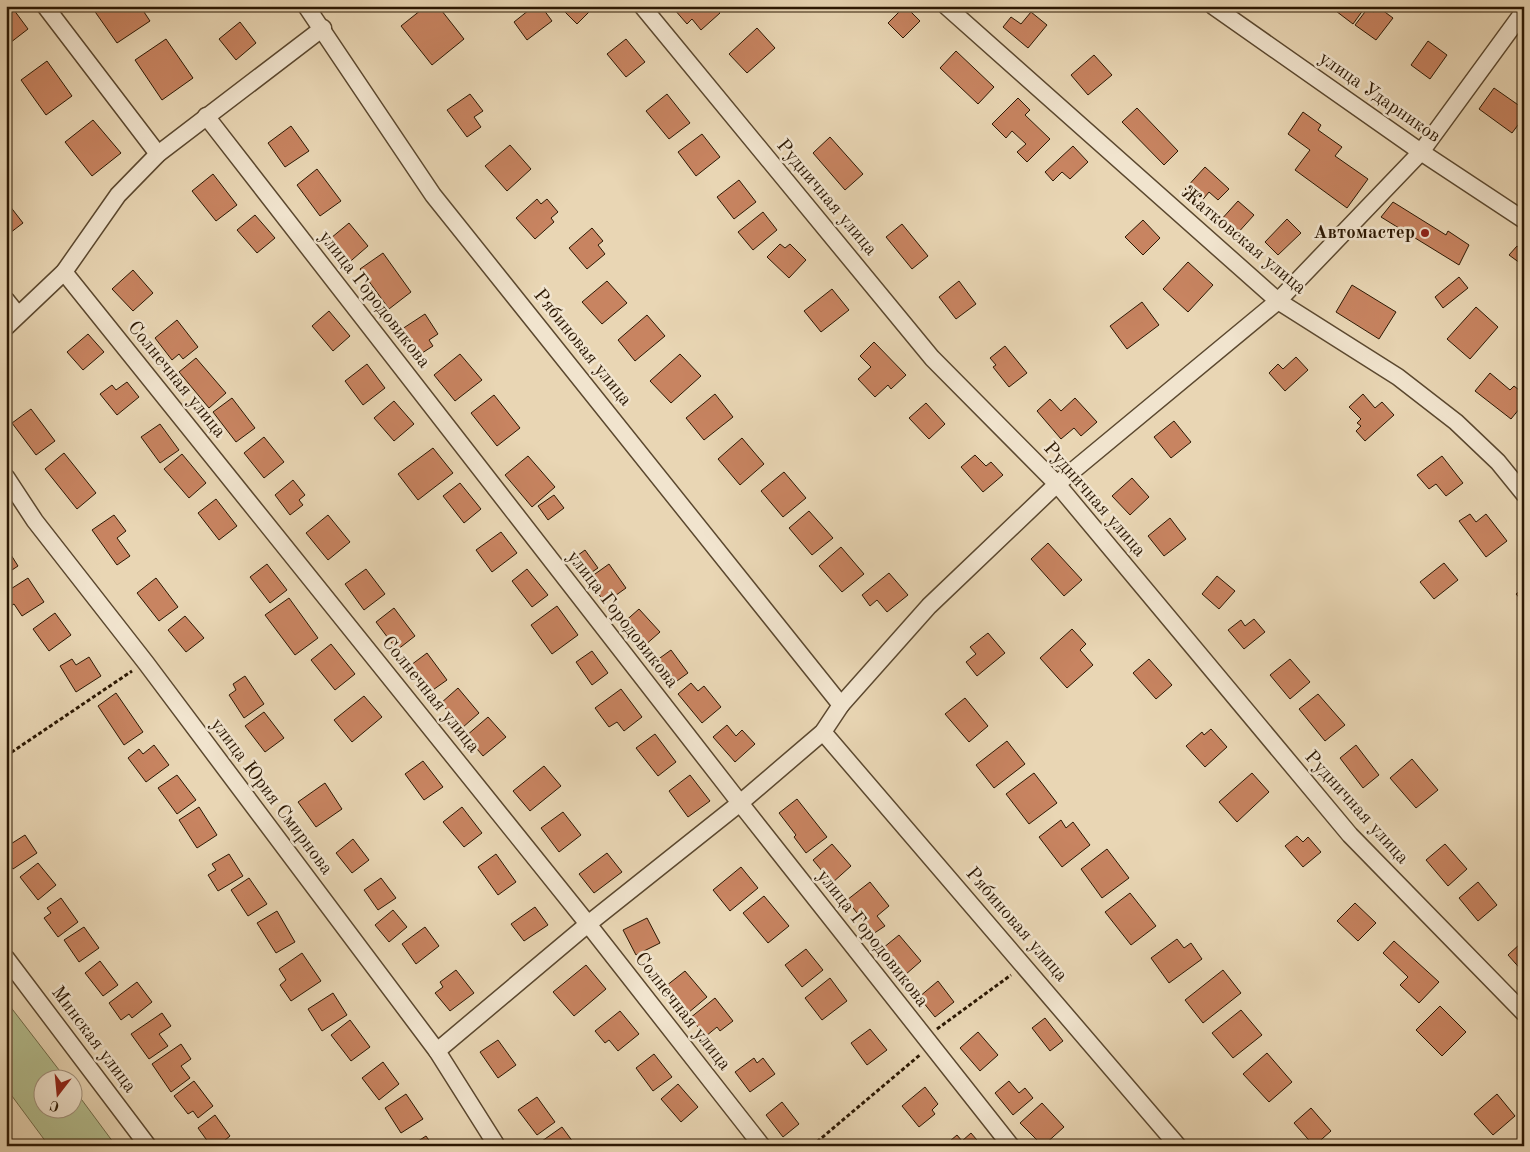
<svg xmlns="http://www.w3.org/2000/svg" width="1530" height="1152" viewBox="0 0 1530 1152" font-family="'Old Standard TT',serif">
	<rect width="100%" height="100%" fill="#e9d6b4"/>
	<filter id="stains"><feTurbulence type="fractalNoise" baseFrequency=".004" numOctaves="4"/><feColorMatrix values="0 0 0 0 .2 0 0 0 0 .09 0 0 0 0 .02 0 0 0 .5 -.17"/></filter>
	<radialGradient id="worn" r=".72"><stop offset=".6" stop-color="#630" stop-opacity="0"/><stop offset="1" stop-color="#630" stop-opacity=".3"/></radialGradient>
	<path fill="#b4be8f" stroke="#706b49" d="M6 1001 66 1079 42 1080V1110H72L73 1088 116 1146H49L6 1088Z"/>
	<g fill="#c88461" stroke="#2c1803">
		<path d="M11 6 28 29 6 46V9Z"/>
		<path d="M91 6H140L150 21 117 43Z"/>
		<path d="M426 6H438L464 39 432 65 401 26Z"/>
		<path d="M534 6H541L552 21 527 40 514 22Z"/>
		<path d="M559 6H595L577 24Z"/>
		<path d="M677 6H714L720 13 701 30 692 19 687 24 674 9Z"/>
		<path d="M905 6 920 21 903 38 888 23Z"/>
		<path d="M1334 6H1366L1353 24 1332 8Z"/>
		<path d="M1378 7 1393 18 1376 40 1355 25 1368 8 1374 12Z"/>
		<path d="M1031 12 1047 25 1028 48 1003 27 1011 17 1021 24Z"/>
		<path d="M240 22 256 43 236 60 219 39Z"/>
		<path d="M757 28 775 48 747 73 729 54Z"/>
		<path d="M166 39 193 78 162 100 135 60Z"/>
		<path d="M626 39 645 62 626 77 607 54Z"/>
		<path d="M1428 41 1447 55 1430 79 1411 65Z"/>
		<path d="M956 51 994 87 978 104 940 68Z"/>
		<path d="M1094 55 1112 75 1088 95 1071 75Z"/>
		<path d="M47 61 72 96 46 115 21 80Z"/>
		<path d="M1494 88 1524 109V117L1512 133 1479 109Z"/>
		<path d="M470 94 483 111 474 117 481 127 467 137 447 110Z"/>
		<path d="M667 94 690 123 669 139 646 111Z"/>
		<path d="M1018 98 1030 110 1025 115 1050 139 1027 162 1017 152 1026 144 1012 131 1006 138 992 124Z"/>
		<path d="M1137 108 1178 151 1164 165 1122 122Z"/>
		<path d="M1303 112 1321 125 1318 130 1342 147 1335 156 1368 179 1347 208 1295 170 1310 150 1288 134Z"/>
		<path d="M93 120 121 153 92 176 65 142Z"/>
		<path d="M291 126 309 151 285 167 268 143Z"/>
		<path d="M702 134 720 157 696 176 678 152Z"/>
		<path d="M830 137 863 174 845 190 813 153Z"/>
		<path d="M510 145 531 169 507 191 485 166Z"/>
		<path d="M1073 146 1088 162 1070 179 1062 172 1053 181 1045 172Z"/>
		<path d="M1205 167 1229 189 1218 200 1209 192 1200 203 1185 189Z"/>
		<path d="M317 169 341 201 320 216 297 185Z"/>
		<path d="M213 174 237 205 216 221 192 191Z"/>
		<path d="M739 180 756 202 734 219 717 197Z"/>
		<path d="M537 199 541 204 547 199 558 212 551 218 554 222 535 239 516 218Z"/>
		<path d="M6 201 23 223 6 236Z"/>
		<path d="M1238 201 1254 215 1236 235 1220 221Z"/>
		<path d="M1393 202 1446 235 1448 231 1469 245 1459 265 1381 217Z"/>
		<path d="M763 212 777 230 753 250 738 232Z"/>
		<path d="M255 215 275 238 257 253 237 230Z"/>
		<path d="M1287 219 1301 233 1278 255 1265 242Z"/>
		<path d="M1143 220 1160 238 1143 255 1125 237Z"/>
		<path d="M349 223 368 246 345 266 325 243Z"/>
		<path d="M902 224 928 256 912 269 886 237Z"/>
		<path d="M592 228 603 241 598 245 605 254 587 269 569 248Z"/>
		<path d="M780 244 785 248 790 244 806 260 789 278 767 257Z"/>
		<path d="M1517 246 1524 251V266L1509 255Z"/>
		<path d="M383 253 411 292 389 309 360 269Z"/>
		<path d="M1188 262 1213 285 1188 312 1163 289Z"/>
		<path d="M133 270 153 293 133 311 112 289Z"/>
		<path d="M1459 277 1468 288 1443 308 1435 297Z"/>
		<path d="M607 281 627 303 602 324 582 302Z"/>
		<path d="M959 281 976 304 956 319 939 297Z"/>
		<path d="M1352 285 1396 312 1379 339 1336 312Z"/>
		<path d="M832 289 849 310 821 332 804 311Z"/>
		<path d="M1142 302 1159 325 1127 349 1110 326Z"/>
		<path d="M1476 307 1498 327 1470 359 1447 339Z"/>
		<path d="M329 311 350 336 333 351 312 326Z"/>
		<path d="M425 314 438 334 429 340 433 346 419 355 402 329Z"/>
		<path d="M647 315 665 336 635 361 618 340Z"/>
		<path d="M177 320 198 347 183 359 179 354 172 360 155 338Z"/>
		<path d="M88 334 104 352 83 370 67 352Z"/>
		<path d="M874 342 906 375 891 389 888 385 875 397 858 379 871 367 860 356Z"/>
		<path d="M1005 346 1027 373 1009 387 993 367 996 365 990 358Z"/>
		<path d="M460 354 482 380 455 401 434 375Z"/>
		<path d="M680 354 701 376 671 403 650 381Z"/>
		<path d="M1296 357 1308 370 1285 391 1269 373 1278 364 1283 369Z"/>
		<path d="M196 358 226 393 209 408 179 372Z"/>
		<path d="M367 364 385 388 363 405 345 381Z"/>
		<path d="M1490 373 1510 390 1514 386 1524 394V411L1520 408 1511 419 1475 391Z"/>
		<path d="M127 382 139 397 117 415 100 394 112 385 116 390Z"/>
		<path d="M715 394 733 417 704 440 686 418Z"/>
		<path d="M1363 394 1375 408 1382 402 1394 415 1365 441 1356 431 1361 426 1357 423 1361 419 1349 407Z"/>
		<path d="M494 395 520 428 497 446 471 413Z"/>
		<path d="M232 398 255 428 236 442 213 412Z"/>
		<path d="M1075 398 1097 422 1081 436 1074 428 1061 439 1037 411 1050 399 1061 411Z"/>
		<path d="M394 401 414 424 394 441 374 418Z"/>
		<path d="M926 403 945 424 929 439 909 418Z"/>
		<path d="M31 409 55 441 36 455 12 423Z"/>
		<path d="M1174 421 1191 442 1171 458 1154 437Z"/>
		<path d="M160 424 179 450 160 463 141 437Z"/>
		<path d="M264 437 284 462 264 478 244 453Z"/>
		<path d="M742 438 764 464 740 485 718 459Z"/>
		<path d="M433 448 453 473 418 500 398 474Z"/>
		<path d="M64 453 96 493 77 509 45 469Z"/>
		<path d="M182 454 206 483 189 498 164 469Z"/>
		<path d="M975 455 986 466 991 462 1003 475 983 492 961 467Z"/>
		<path d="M528 456 555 487 532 507 505 475Z"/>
		<path d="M1442 456 1463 483 1446 496 1436 484 1429 489 1417 475Z"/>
		<path d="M784 472 806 498 783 517 761 491Z"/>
		<path d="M1132 478 1149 497 1130 515 1112 496Z"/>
		<path d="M293 480 305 495 299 500 303 505 290 515 275 495Z"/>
		<path d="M460 483 481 509 464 523 443 496Z"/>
		<path d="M554 495 564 508 548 520 538 506Z"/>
		<path d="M216 499 237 526 219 540 198 513Z"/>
		<path d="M809 511 833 538 812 555 789 528Z"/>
		<path d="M1470 514 1476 522 1486 514 1507 541 1486 557 1459 521Z"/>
		<path d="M114 515 126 531 117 538 130 556 117 565 92 530Z"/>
		<path d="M328 515 350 542 328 560 306 533Z"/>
		<path d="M1170 518 1186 539 1164 556 1148 536Z"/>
		<path d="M501 532 517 553 492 572 476 550Z"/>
		<path d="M1048 543 1082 580 1064 596 1031 559Z"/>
		<path d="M6 547 18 566 6 574Z"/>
		<path d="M841 547 864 574 842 592 819 566Z"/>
		<path d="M585 550 598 568 583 578 570 561Z"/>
		<path d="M1444 563 1458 580 1434 599 1420 582Z"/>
		<path d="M267 564 287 590 270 603 250 577Z"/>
		<path d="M609 564 626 588 605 603 588 579Z"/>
		<path d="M366 569 385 594 364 610 345 584Z"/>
		<path d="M527 569 548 595 532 607 512 581Z"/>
		<path d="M889 573 908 595 887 612 877 600 870 606 862 595Z"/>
		<path d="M1217 576 1235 591 1219 609 1202 594Z"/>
		<path d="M28 578 44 602 22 616 14 604 6 609V592Z"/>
		<path d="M156 578 178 607 159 621 137 593Z"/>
		<path d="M1524 588V603L1516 594Z"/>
		<path d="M289 598 318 638 295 655 265 615Z"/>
		<path d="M557 606 578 635 552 654 531 625Z"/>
		<path d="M394 608 415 636 397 650 376 622Z"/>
		<path d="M639 609 660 632 643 647 622 624Z"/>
		<path d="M55 613 71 635 49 651 33 629Z"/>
		<path d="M185 616 204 638 186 652 168 630Z"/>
		<path d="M1254 619 1265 632 1244 649 1228 630 1241 620 1245 626Z"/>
		<path d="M1072 629 1086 644 1080 650 1093 665 1067 688 1040 658Z"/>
		<path d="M988 633 1005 653 977 676 966 662 976 654 970 647Z"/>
		<path d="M331 644 355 674 335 690 311 660Z"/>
		<path d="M671 650 688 673 670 686 653 663Z"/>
		<path d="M592 651 608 673 592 685 576 662Z"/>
		<path d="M427 653 447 680 430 692 411 665Z"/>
		<path d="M89 657 101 676 76 692 60 666 72 659 76 665Z"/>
		<path d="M1149 659 1172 685 1156 699 1133 673Z"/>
		<path d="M1290 659 1310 682 1290 699 1270 675Z"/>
		<path d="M245 676 264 704 244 718 229 695 236 690 233 684Z"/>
		<path d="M691 683 698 691 704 686 721 707 702 723 678 694Z"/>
		<path d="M458 688 479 713 462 728 441 703Z"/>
		<path d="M621 689 642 717 624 731 617 722 609 727 595 708Z"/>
		<path d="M116 693 143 732 124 745 98 706Z"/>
		<path d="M1318 694 1345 725 1325 741 1299 709Z"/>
		<path d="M364 696 382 717 352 742 334 720Z"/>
		<path d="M965 698 988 726 969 742 945 714Z"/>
		<path d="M264 712 284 738 265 752 245 726Z"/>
		<path d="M488 717 506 737 483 756 466 736Z"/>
		<path d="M727 725 736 736 742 730 755 744 735 762 713 737Z"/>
		<path d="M1211 729 1227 747 1205 767 1186 746 1202 732 1204 735Z"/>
		<path d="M655 734 676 762 658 776 636 748Z"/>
		<path d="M1007 741 1025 764 994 788 976 765Z"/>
		<path d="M154 745 169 765 146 782 128 758 139 749 143 754Z"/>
		<path d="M1356 745 1379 775 1363 788 1340 758Z"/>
		<path d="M1412 759 1438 790 1416 808 1390 778Z"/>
		<path d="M423 761 443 787 424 800 405 774Z"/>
		<path d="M544 766 561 786 530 811 513 791Z"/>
		<path d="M1034 773 1057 803 1029 824 1006 794Z"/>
		<path d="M1252 773 1269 792 1237 822 1219 802Z"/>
		<path d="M177 775 196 800 177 814 158 788Z"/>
		<path d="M690 775 710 801 688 817 669 791Z"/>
		<path d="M325 783 342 809 316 827 298 802Z"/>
		<path d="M797 799 827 837 806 853 794 837 796 835 779 813Z"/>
		<path d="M199 807 217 835 197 848 179 820Z"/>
		<path d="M462 807 482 833 464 847 443 822Z"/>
		<path d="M563 812 581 835 559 852 541 828Z"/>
		<path d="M1061 820 1066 828 1073 822 1090 845 1062 867 1039 837Z"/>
		<path d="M25 835 37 853 13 869 6 860V847Z"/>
		<path d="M1297 836 1303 842 1308 837 1321 852 1303 867 1285 846Z"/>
		<path d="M353 839 369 860 352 873 336 853Z"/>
		<path d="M832 844 851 866 832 883 813 860Z"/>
		<path d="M1445 844 1467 869 1448 886 1426 860Z"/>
		<path d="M1107 849 1129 878 1102 898 1081 869Z"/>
		<path d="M607 853 622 872 594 893 579 874Z"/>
		<path d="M229 854 243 876 218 891 208 875 216 870 212 864Z"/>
		<path d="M496 854 516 882 498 895 478 867Z"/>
		<path d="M38 863 56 885 38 900 20 877Z"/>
		<path d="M741 867 758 888 730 911 713 890Z"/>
		<path d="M249 878 267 904 248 916 231 890Z"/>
		<path d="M381 878 396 898 378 910 364 890Z"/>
		<path d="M870 882 889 906 877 916 885 926 873 934 847 900Z"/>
		<path d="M1478 882 1497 905 1478 921 1459 898Z"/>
		<path d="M1130 893 1156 926 1131 945 1105 912Z"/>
		<path d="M764 896 789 926 768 943 743 913Z"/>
		<path d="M61 898 78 922 58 937 44 918 51 913 47 908Z"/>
		<path d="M1355 903 1376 923 1358 941 1337 921Z"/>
		<path d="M535 907 548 925 524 941 511 924Z"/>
		<path d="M393 910 407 927 389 942 375 925Z"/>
		<path d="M277 911 295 942 276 953 257 923Z"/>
		<path d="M647 918 660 943 636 955 623 930Z"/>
		<path d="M84 927 99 948 79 962 64 940Z"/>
		<path d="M425 927 439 946 416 964 402 944Z"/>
		<path d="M899 935 921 961 905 975 883 948Z"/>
		<path d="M1177 939 1184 948 1191 943 1202 959 1169 983 1151 958Z"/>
		<path d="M1394 941 1439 982 1419 1003 1400 985 1408 977 1383 953Z"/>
		<path d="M1521 943 1524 945V973L1508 955Z"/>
		<path d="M806 949 823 970 802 987 785 965Z"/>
		<path d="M302 953 321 981 291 1001 280 985 286 980 279 969Z"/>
		<path d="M100 961 118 985 103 996 85 973Z"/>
		<path d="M586 965 606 989 574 1016 553 992Z"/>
		<path d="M456 970 474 993 450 1011 435 993 443 987 440 982Z"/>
		<path d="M1223 970 1241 993 1203 1023 1185 1000Z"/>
		<path d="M685 971 707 997 688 1013 666 986Z"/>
		<path d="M830 978 847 1001 822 1020 805 998Z"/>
		<path d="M938 981 954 1002 935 1017 919 997Z"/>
		<path d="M137 982 152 1002 132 1018 129 1014 121 1020 109 1003Z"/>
		<path d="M333 993 347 1015 322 1031 308 1009Z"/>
		<path d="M715 998 733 1021 720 1031 717 1027 706 1036 690 1018Z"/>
		<path d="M1440 1006 1466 1032 1442 1056 1416 1030Z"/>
		<path d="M1241 1010 1262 1035 1233 1058 1212 1033Z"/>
		<path d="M620 1011 639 1034 618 1051 609 1040 605 1043 595 1031Z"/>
		<path d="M162 1013 171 1026 159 1034 168 1046 149 1059 131 1034Z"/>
		<path d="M1045 1018 1063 1041 1050 1051 1032 1028Z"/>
		<path d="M350 1020 370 1047 351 1061 331 1035Z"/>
		<path d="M870 1029 887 1050 867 1065 851 1043Z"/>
		<path d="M978 1032 998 1055 980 1071 960 1048Z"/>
		<path d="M498 1040 516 1065 498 1078 480 1052Z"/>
		<path d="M181 1044 191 1059 181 1066 190 1078 171 1092 152 1064Z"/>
		<path d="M1267 1053 1292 1082 1269 1102 1243 1074Z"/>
		<path d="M654 1054 672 1077 653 1091 636 1068Z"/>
		<path d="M754 1058 757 1063 763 1058 775 1074 750 1092 735 1072Z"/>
		<path d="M383 1062 399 1084 379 1100 362 1078Z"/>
		<path d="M194 1081 213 1106 198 1118 193 1111 188 1114 174 1096Z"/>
		<path d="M1009 1081 1019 1093 1025 1088 1033 1098 1013 1115 995 1093Z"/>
		<path d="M678 1084 698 1107 681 1122 661 1099Z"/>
		<path d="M925 1087 938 1104 932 1110 935 1114 919 1127 902 1106Z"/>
		<path d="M406 1094 423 1119 401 1133 385 1108Z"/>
		<path d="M1497 1094 1515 1116 1493 1135 1474 1114Z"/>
		<path d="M537 1097 555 1122 537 1135 518 1110Z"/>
		<path d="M782 1102 799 1124 783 1137 766 1115Z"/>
		<path d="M1042 1103 1064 1127 1043 1146 1020 1123Z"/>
		<path d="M1311 1108 1331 1131 1314 1146 1294 1123Z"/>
		<path d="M215 1115 230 1136 218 1146H211L198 1128Z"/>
		<path d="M562 1127 576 1146H546L542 1141Z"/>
		<path d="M971 1133 982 1146H944L957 1135 962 1141Z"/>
		<path d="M426 1136 433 1146H412V1145Z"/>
	</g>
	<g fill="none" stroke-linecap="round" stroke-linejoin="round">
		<defs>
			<path id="service" d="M6 1141 10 1146"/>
			<g id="minor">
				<path d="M45 6 158 154"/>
				<path d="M306 6 433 195 841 705"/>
				<path d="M642 6 932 358 1057 484 1350 835 1524 1013"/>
				<path d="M946 6 1278 301 1398 377 1456 422 1498 462 1524 494"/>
				<path d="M1213 6 1421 152 1524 220"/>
				<path d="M206 116 740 803 1011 1146"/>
				<path d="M64 272 588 924 762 1146"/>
				<path d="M6 300 18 315"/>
				<path d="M6 327 64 272 118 195 158 154 323 28"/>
				<path d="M6 477 35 521 146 663 437 1051 497 1146"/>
				<path d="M823 732 1178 1146"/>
				<path d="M6 958 148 1146"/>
				<path d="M437 1051 588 924 740 803 823 732 841 705 929 606 1057 484 1278 301 1421 152 1524 11"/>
			</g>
		</defs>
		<use href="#service" stroke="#5b482f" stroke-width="11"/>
		<use href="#minor" stroke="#5b482f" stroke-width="19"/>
		<g stroke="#2c1803" stroke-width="3" stroke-dasharray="4 2.5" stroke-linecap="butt">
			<path d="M6 756 132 671"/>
			<path d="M937 1029 1011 975"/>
			<path d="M812 1146 921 1054"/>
		</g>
		<use href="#service" stroke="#f1e4ce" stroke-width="9"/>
		<use href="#minor" stroke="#f1e4ce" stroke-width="16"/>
	</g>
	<circle fill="#8f2418" stroke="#f1e4ce" stroke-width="2" cx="1425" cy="233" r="5"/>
	<g text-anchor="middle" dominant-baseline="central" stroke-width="5" stroke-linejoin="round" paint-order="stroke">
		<g font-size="19" fill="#2c1803" stroke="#f1e4ce">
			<text transform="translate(1379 98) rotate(35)">улица Ударников</text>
			<text transform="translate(826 198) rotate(50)">Рудничная улица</text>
			<text transform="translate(1243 241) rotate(40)">Жатковская улица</text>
			<text transform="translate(374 300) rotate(52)">улица Городовикова</text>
			<text transform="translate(582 348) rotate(51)">Рябиновая улица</text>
			<text transform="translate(176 380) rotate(51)">Солнечная улица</text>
			<text transform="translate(1094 500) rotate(49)">Рудничная улица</text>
			<text transform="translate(622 620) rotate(52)">улица Городовикова</text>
			<text transform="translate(430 695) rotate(51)">Солнечная улица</text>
			<text transform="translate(271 797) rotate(53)">улица Юрия Смирнова</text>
			<text transform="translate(1356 808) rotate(48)">Рудничная улица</text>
			<text transform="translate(1016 925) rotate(49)">Рябиновая улица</text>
			<text transform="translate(872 939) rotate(52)">улица Городовикова</text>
			<text transform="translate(682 1012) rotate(52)">Солнечная улица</text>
			<text transform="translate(93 1040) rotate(53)">Минская улица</text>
		</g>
		<g font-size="19" font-weight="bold" fill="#2c1803" stroke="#f1e4ce" text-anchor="end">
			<text x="1415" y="233">Автомастер</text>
		</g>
	</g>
	<rect width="1530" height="1152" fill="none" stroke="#e9d6b4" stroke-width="25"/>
	<rect x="8" y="8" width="1515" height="1137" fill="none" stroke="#2c1803" stroke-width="2.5"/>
	<rect x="12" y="12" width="1505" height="1127" fill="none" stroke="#2c1803"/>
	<g transform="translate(58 1094) rotate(196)"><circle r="24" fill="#f1e4ce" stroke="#a2927d"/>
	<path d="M0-4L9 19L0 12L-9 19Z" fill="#8f2418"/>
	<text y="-8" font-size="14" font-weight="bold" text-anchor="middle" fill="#2c1803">С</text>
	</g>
	<rect width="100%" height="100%" filter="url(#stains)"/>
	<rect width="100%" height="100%" fill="url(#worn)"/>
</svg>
